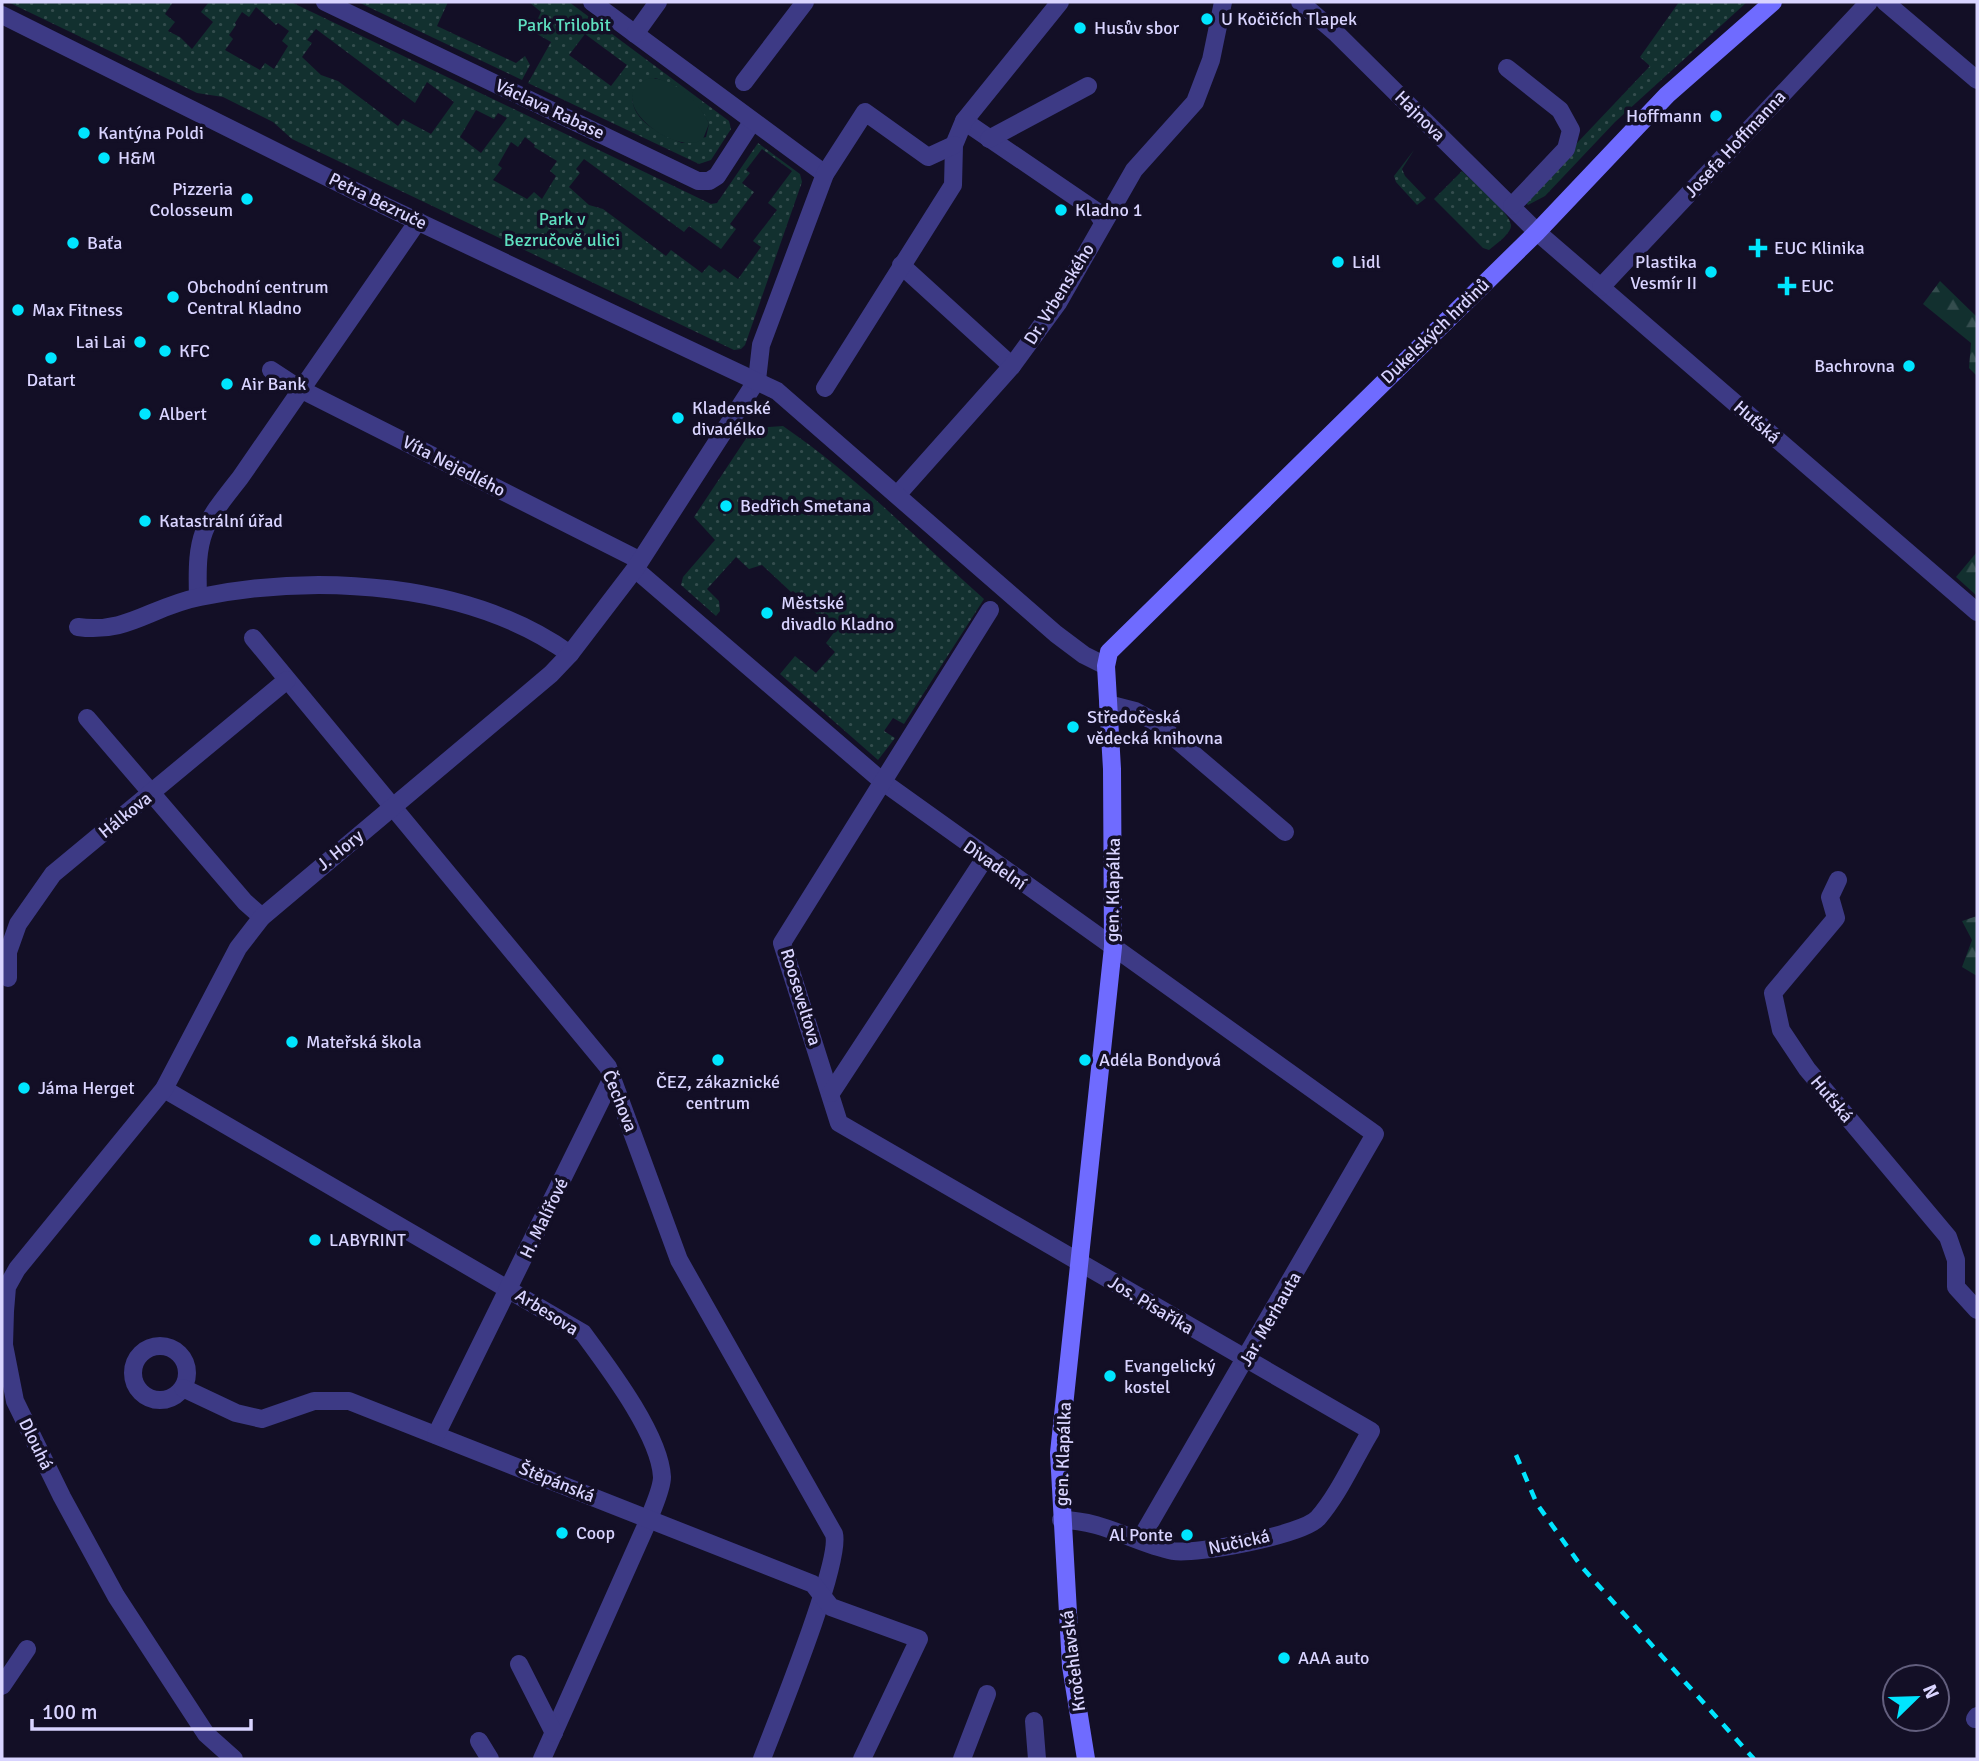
<svg xmlns="http://www.w3.org/2000/svg" width="1979" height="1761" viewBox="0 0 1979 1761" font-family="Signika,sans-serif">
	<defs>
		<pattern id="grass-dots" width="8" height="8" patternUnits="userSpaceOnUse" patternTransform="scale(1.75)"><rect width="8" height="8" fill="#12302f"/><path d="M2 2h.1M6 6h.1" fill="none" stroke="#344d4e" stroke-width="1.8" stroke-linecap="round"/></pattern>
		<pattern id="forest-firs" width="22" height="20" patternUnits="userSpaceOnUse" patternTransform="scale(1.75)"><rect width="22" height="20" fill="#12302f"/><path d="M5 1l3.5 6h-7zM16 11l3.5 6h-7z" fill="#344d4e"/></pattern>
	</defs>
	<rect width="100%" height="100%" fill="#130f26"/>
	<g fill="url(#grass-dots)" fill-rule="evenodd">
		<path d="M8 2H173L165 14 175 22 168 31 180 37 192 49 213 22 201 12 209 2H291L711 204 717 203 758 143 800 174 802 182 745 345 741 349 734 350 292 139 273 122 223 97 197 93ZM256 7 276 25 278 23 289 31 282 41 288 46 274 69 265 63 260 70 225 50 233 39 229 35 236 25 235 23 242 12 249 17ZM316 29 415 103 427 82 454 102 431 134 403 119 398 126 338 81 321 75 302 57 312 43 307 40ZM476 110 494 119 498 113 507 118 481 153 460 137ZM525 137 535 145 534 147 557 161 550 171 556 176 542 199 534 192 527 199 493 180 502 168 498 165 511 142 518 147ZM762 149 792 171 768 203 777 210 753 241 761 247 738 279 724 269 720 273 709 265 702 273 671 250 666 256 603 209 589 205 569 187 580 173 576 169 584 159 684 232 689 226 721 249 736 229 730 224 754 192 742 183 750 173 746 170Z"/>
		<path d="M358 2H448L437 26 516 63 525 56 530 65 522 80Z"/>
		<path d="M529 2H569L729 121 731 129 711 160 699 164 528 83 551 42 532 31 541 12ZM585 34 627 65 611 86 569 55ZM655 78C676 84 700 104 709 124L706 137 682 143C661 134 632 122 632 96Z"/>
		<path d="M1679 2H1747L1615 122 1545 196 1528 205 1523 200 1650 66 1640 57Z"/>
		<path d="M1414 150 1402 169 1405 176 1426 198 1417 205 1396 182 1394 176Z"/>
		<path d="M1462 171C1473 182 1509 211 1511 225 1512 233 1495 245 1489 250L1483 248 1434 199Z"/>
		<path d="M783 426C856 476 918 540 984 599L904 724 893 718 884 731 895 738 878 760 780 674 795 656 816 673 835 652 826 643 835 631 805 603 806 601 793 591 791 592 762 565 749 569 736 557 707 589 719 601 720 611 716 616 681 585 683 577 715 540 694 517 753 428Z"/>
	</g>
	<g fill="url(#forest-firs)">
		<path d="M1940 281 1977 317V376L1969 368 1971 343 1923 304Z"/>
		<path d="M1977 552V596L1956 577Z"/>
		<path d="M1977 916V976L1962 967 1972 940 1962 921Z"/>
	</g>
	<path fill="#12302f" d="M650 78C675 79 700 102 709 124L703 139C675 159 597 97 650 78Z"/>
	<g fill="none" stroke-linecap="round" stroke-linejoin="round">
		<g stroke="#3d3a85" stroke-width="18">
			<path d="M325 2 698 181H709L717 176 752 122"/>
			<path d="M592 2 825 174"/>
			<path d="M1300 2 1337 34 1537 232 1977 612"/>
			<path d="M1885 2 1977 80"/>
			<path d="M635 34 658 2"/>
			<path d="M1507 68 1560 110 1571 130 1566 149 1512 206"/>
			<path d="M744 82 805 2"/>
			<path d="M964 121 1096 211 1103 222"/>
			<path d="M989 139 1088 86"/>
			<path d="M901 265 1012 366"/>
			<path d="M1601 287 1869 2"/>
			<path d="M271 370 300 389 639 560"/>
			<path d="M825 388 953 185 954 145 964 121 1060 2"/>
			<path d="M898 494 1012 366 1058 303 1134 170 1195 102 1211 60 1223 2"/>
			<path d="M635 569 883 782 1375 1134 1141 1538"/>
			<path d="M198 597C196 534 202 526 240 478L418 221"/>
			<path d="M990 610 782 943 839 1123 1371 1431C1354 1459 1339 1494 1318 1518 1303 1535 1196 1555 1173 1551 1134 1543 1103 1520 1061 1520"/>
			<path d="M78 627C128 634 152 606 200 597 318 573 469 582 570 654"/>
			<path d="M253 638 608 1067 679 1260 834 1534C842 1562 776 1722 762 1759"/>
			<path d="M1108 704 1135 711 1157 723 1285 832"/>
			<path d="M87 718 245 902 262 917"/>
			<path d="M1838 880 1830 897 1836 918 1773 993 1781 1030 1807 1069 1948 1237 1956 1260V1287L1977 1310"/>
			<path d="M8 978V952L18 924 53 874 287 680"/>
			<path d="M164 1089 583 1333C608 1367 660 1435 662 1477 662 1489 653 1507 649 1519L542 1759"/>
			<path d="M831 1093 985 858"/>
			<circle cx="160" cy="1373" r="27"/>
			<path d="M183 1388 236 1413 262 1419 314 1401H349L813 1584 831 1607 919 1639 862 1759"/>
			<path d="M436 1435 613 1076"/>
			<path d="M519 1664 554 1733"/>
			<path d="M2 1686 27 1649"/>
			<path d="M1975 1719 1977 1716"/>
			<path d="M1034 1721 1037 1759"/>
			<path d="M479 1741 490 1759"/>
			<path d="M234 1759 206 1734 116 1596 62 1497 15 1401 4 1345 5 1311 7 1287 17 1269 164 1089 238 948 262 917 551 674 570 654 635 569 757 380 761 345 825 174 865 112 928 157 954 145"/>
			<path d="M962 1759 987 1694"/>
		</g>
		<path stroke="#3d3a85" stroke-width="18" d="M2 15 387 207 777 391 1056 634 1084 655 1106 666"/>
		<path stroke="#6f6bff" stroke-width="18" d="M1086 1759 1071 1666 1059 1453 1113 947 1112 769 1106 666 1109 652 1537 232 1667 95 1773 2"/>
		<path stroke="#00e5ff" stroke-width="4.5" stroke-dasharray="10 9" stroke-linecap="butt" d="M1516 1455 1537 1504 1581 1566 1754 1759"/>
	</g>
	<g fill="#00e5ff" stroke="#130f26" stroke-width="2.5">
		<circle cx="1207" cy="19" r="7"/>
		<circle cx="1080" cy="28" r="7"/>
		<circle cx="1716" cy="116" r="7"/>
		<circle cx="84" cy="133" r="7"/>
		<circle cx="104" cy="158" r="7"/>
		<circle cx="247" cy="199" r="7"/>
		<circle cx="1061" cy="210" r="7"/>
		<circle cx="73" cy="243" r="7"/>
		<path d="M1754.5 237.5h7v7h7v7h-7v7h-7v-7h-7v-7h7z"/>
		<circle cx="1338" cy="262" r="7"/>
		<circle cx="1711" cy="272" r="7"/>
		<path d="M1783.5 275.5h7v7h7v7h-7v7h-7v-7h-7v-7h7z"/>
		<circle cx="173" cy="297" r="7"/>
		<circle cx="18" cy="310" r="7"/>
		<circle cx="140" cy="342" r="7"/>
		<circle cx="165" cy="351" r="7"/>
		<circle cx="51" cy="358" r="7"/>
		<circle cx="1909" cy="366" r="7"/>
		<circle cx="227" cy="384" r="7"/>
		<circle cx="145" cy="414" r="7"/>
		<circle cx="678" cy="418" r="7"/>
		<circle cx="726" cy="506" r="7"/>
		<circle cx="145" cy="521" r="7"/>
		<circle cx="767" cy="613" r="7"/>
		<circle cx="1073" cy="727" r="7"/>
		<circle cx="292" cy="1042" r="7"/>
		<circle cx="718" cy="1060" r="7"/>
		<circle cx="1085" cy="1060" r="7"/>
		<circle cx="24" cy="1088" r="7"/>
		<circle cx="315" cy="1240" r="7"/>
		<circle cx="1110" cy="1376" r="7"/>
		<circle cx="562" cy="1533" r="7"/>
		<circle cx="1187" cy="1535" r="7"/>
		<circle cx="1284" cy="1658" r="7"/>
	</g>
	<g text-anchor="middle" dominant-baseline="central" stroke-width="7" stroke-linejoin="round" paint-order="stroke">
		<g font-size="18" fill="#d9d4ff" stroke="#130f26" text-anchor="start">
			<text x="1221" y="19">U Kočičích Tlapek</text>
			<text x="1094" y="28">Husův sbor</text>
			<text x="1702" y="116" text-anchor="end">Hoffmann</text>
			<text x="98" y="133">Kantýna Poldi</text>
			<text x="118" y="158">H&amp;M</text>
			<text x="233" y="189" text-anchor="end">Pizzeria<tspan x="233" dy="21">Colosseum</tspan></text>
			<text x="1075" y="210">Kladno 1</text>
			<text x="87" y="243">Baťa</text>
			<text x="1774" y="248">EUC Klinika</text>
			<text x="1352" y="262">Lidl</text>
			<text x="1697" y="262" text-anchor="end">Plastika<tspan x="1697" dy="21">Vesmír II</tspan></text>
			<text x="1801" y="286">EUC</text>
			<text x="187" y="287">Obchodní centrum<tspan x="187" dy="21">Central Kladno</tspan></text>
			<text x="32" y="310">Max Fitness</text>
			<text x="126" y="342" text-anchor="end">Lai Lai</text>
			<text x="179" y="351">KFC</text>
			<text x="1895" y="366" text-anchor="end">Bachrovna</text>
			<text x="51" y="380" text-anchor="middle">Datart</text>
			<text x="241" y="384">Air Bank</text>
			<text x="692" y="408">Kladenské<tspan x="692" dy="21">divadélko</tspan></text>
			<text x="159" y="414">Albert</text>
			<text x="740" y="506">Bedřich Smetana</text>
			<text x="159" y="521">Katastrální úřad</text>
			<text x="781" y="603">Městské<tspan x="781" dy="21">divadlo Kladno</tspan></text>
			<text x="1087" y="717">Středočeská<tspan x="1087" dy="21">vědecká knihovna</tspan></text>
			<text x="306" y="1042">Mateřská škola</text>
			<text x="1099" y="1060">Adéla Bondyová</text>
			<text x="718" y="1082" text-anchor="middle">ČEZ, zákaznické<tspan x="718" dy="21">centrum</tspan></text>
			<text x="38" y="1088">Jáma Herget</text>
			<text x="329" y="1240">LABYRINT</text>
			<text x="1124" y="1366">Evangelický<tspan x="1124" dy="21">kostel</tspan></text>
			<text x="576" y="1533">Coop</text>
			<text x="1173" y="1535" text-anchor="end">Al Ponte</text>
			<text x="1298" y="1658">AAA auto</text>
		</g>
		<g font-size="18" fill="#5fe0c0" stroke="#130f26">
			<text x="564" y="25">Park Trilobit</text>
			<text x="562" y="219">Park v<tspan x="562" dy="21">Bezručově ulici</tspan></text>
		</g>
		<g font-size="18" fill="#d9d4ff" stroke="#130f26">
			<text transform="translate(550 109) rotate(25)">Václava Rabase</text>
			<text transform="translate(1420 116) rotate(45)">Hajnova</text>
			<text transform="translate(1735 144) rotate(-47)">Josefa Hoffmanna</text>
			<text transform="translate(378 201) rotate(26)">Petra Bezruče</text>
			<text transform="translate(1059 294) rotate(-58)">Dr. Vrbenského</text>
			<text transform="translate(1435 331) rotate(-44)">Dukelských hrdinů</text>
			<text transform="translate(1757 422) rotate(41)">Huťská</text>
			<text transform="translate(454 466) rotate(27)">Víta Nejedlého</text>
			<text transform="translate(125 815) rotate(-39)">Hálkova</text>
			<text transform="translate(340 850) rotate(-39)">J. Hory</text>
			<text transform="translate(995 865) rotate(35)">Divadelní</text>
			<text transform="translate(1113 890) rotate(-89)">gen. Klapálka</text>
			<text transform="translate(801 997) rotate(73)">Rooseveltova</text>
			<text transform="translate(1832 1099) rotate(50)">Huťská</text>
			<text transform="translate(620 1101) rotate(68)">Čechova</text>
			<text transform="translate(544 1218) rotate(-64)">H. Malířové</text>
			<text transform="translate(1151 1305) rotate(31)">Jos. Písaříka</text>
			<text transform="translate(547 1312) rotate(32)">Arbesova</text>
			<text transform="translate(1270 1319) rotate(-60)">Jar. Merhauta</text>
			<text transform="translate(36 1444) rotate(64)">Dlouhá</text>
			<text transform="translate(1063 1454) rotate(-88)">gen. Klapálka</text>
			<text transform="translate(557 1482) rotate(22)">Štěpánská</text>
			<text transform="translate(1239 1542) rotate(-12)">Nučická</text>
			<text transform="translate(1073 1661) rotate(-97)">Kročehlavská</text>
		</g>
	</g>
	<rect width="1979" height="1761" fill="none" stroke="#d9d4ff" stroke-width="7"/>
	<g transform="translate(1916 1698) rotate(67)"><circle r="33" fill="#130f26" stroke="#625e7d" stroke-width="2"/>
	<path d="M0-5L12 26L0 18L-12 26Z" fill="#00e5ff"/>
	<text y="-10" font-size="19" font-weight="bold" text-anchor="middle" fill="#d9d4ff">N</text>
	</g>
	<path d="M32 1719v10h219v-10" fill="none" stroke="#d9d4ff" stroke-width="3.5"/>
	<text x="42" y="1719" font-size="21" fill="#d9d4ff" stroke="#130f26" stroke-width="5" paint-order="stroke">100 m</text>
</svg>
